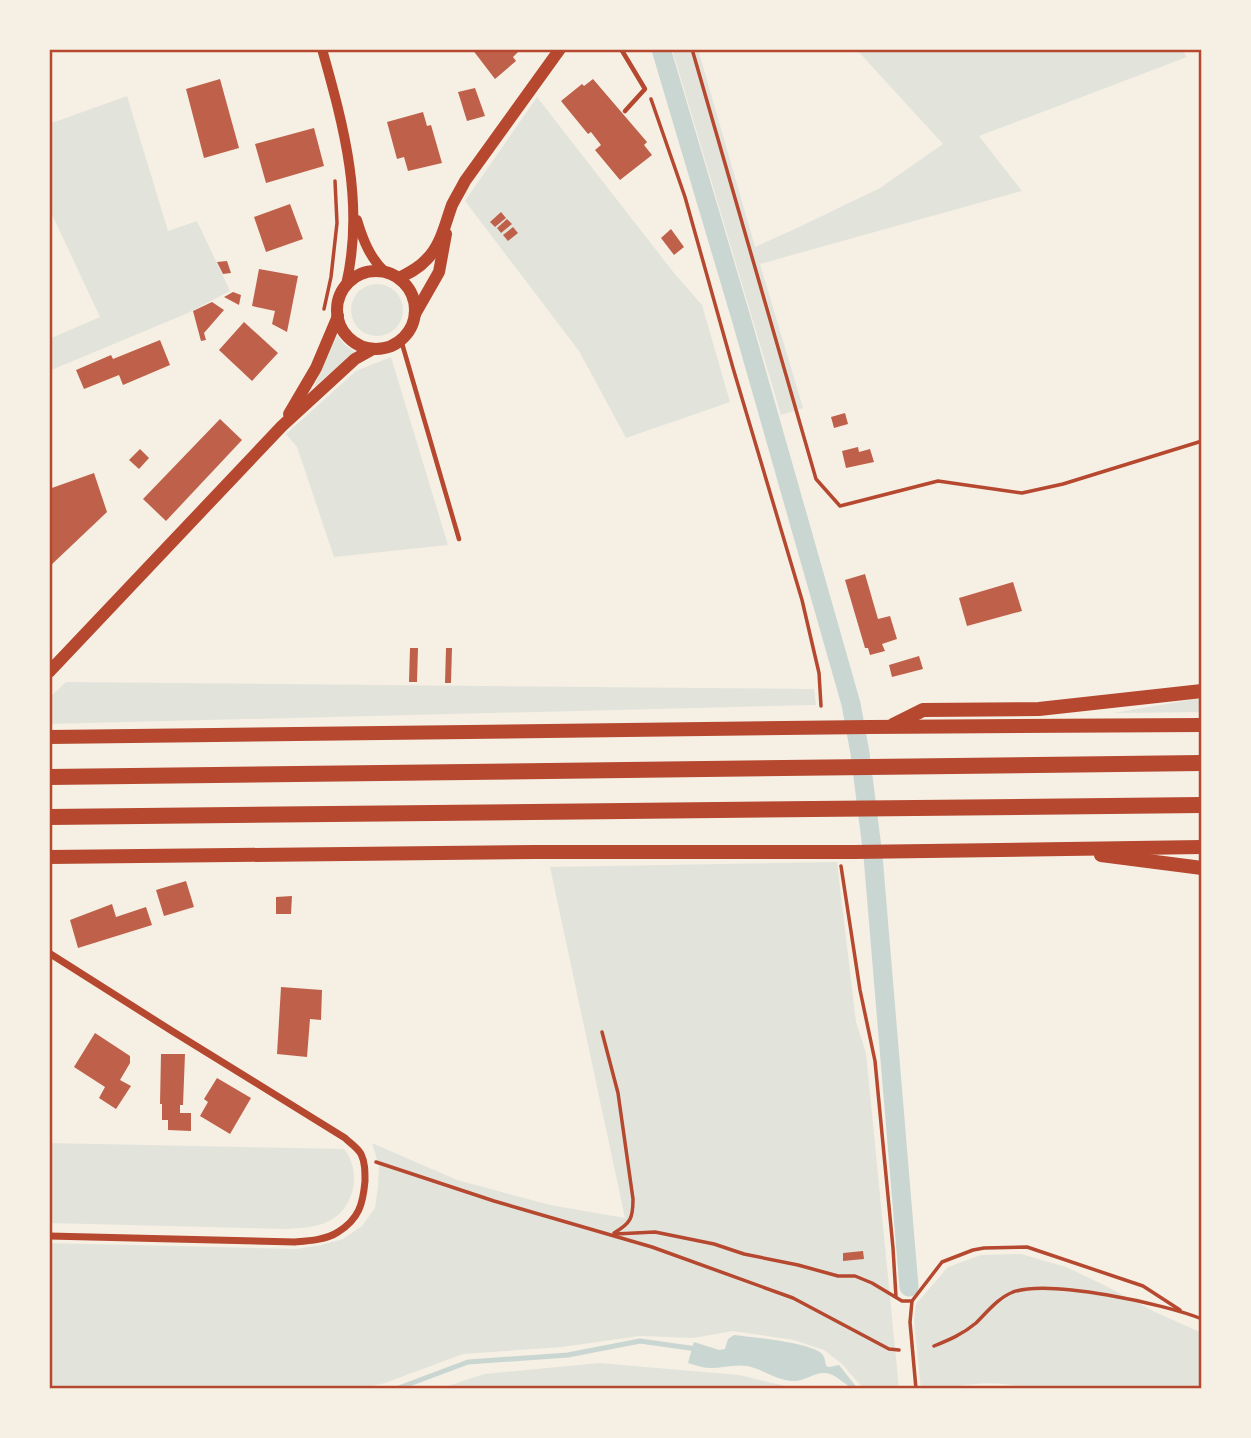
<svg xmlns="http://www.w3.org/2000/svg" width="1251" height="1438" viewBox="0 0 1251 1438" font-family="Poppins,sans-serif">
	<rect width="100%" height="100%" fill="#f6efe4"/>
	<g fill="#e2e4dc">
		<path d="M672 49H698L755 247 795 229 880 188 943 144 856 49H1181L1187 57 979 136 1022 191 760 264 803 408 781 415Z"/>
		<path d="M127 96 168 231 197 221 230 291 188 313 49 371V339L100 317 49 208V124Z"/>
		<path d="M537 97 674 273 702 305 730 402 626 438 579 351 465 201Z"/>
		<circle cx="377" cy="310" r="26"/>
		<path d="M337 335 345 345 355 352 314 387Z"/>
		<path d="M391 357 448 545 334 557 297 447 286 434 356 371Z"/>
		<path d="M66 682 814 689 816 705 49 724V698Z"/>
		<path d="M1202 698V712L1113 713Z"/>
		<path d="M837 862 856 1022 866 1053 899 1389 863 1388 842 1364 824 1350 794 1340 733 1331 693 1338 640 1336 562 1347 463 1354 385 1383 358 1389H49V1243L296 1249 321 1245 343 1239 362 1226 375 1208 378 1186 379 1166 372 1143 457 1180 550 1205 625 1218 550 867Z"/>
		<path d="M49 1143 344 1149C362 1171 355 1208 329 1221 316 1228 300 1228 286 1229L49 1223Z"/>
		<path d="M1021 1254 1066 1267 1102 1284 1155 1312 1202 1333V1389H1024C990 1376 956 1389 921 1389L914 1321 916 1304 948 1267 981 1255Z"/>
		<path d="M599 1363 739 1375 798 1389H439L484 1374Z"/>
	</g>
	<path fill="#c9d6d2" d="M734 1335C750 1337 815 1343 823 1355 825 1358 825 1362 826 1366L829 1367 839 1365 858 1389C846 1389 839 1374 825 1373 815 1372 805 1381 794 1381 777 1381 763 1369 747 1366 734 1364 723 1368 710 1368 703 1368 695 1365 688 1363L694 1342 719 1350 725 1349 728 1339Z"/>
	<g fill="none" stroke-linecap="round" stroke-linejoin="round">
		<path stroke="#c9d6d2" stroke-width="5" d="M396 1389 468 1362 568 1355 640 1341 697 1349"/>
		<path stroke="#c9d6d2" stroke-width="19" d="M661 49 741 318 851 704 860 753 873 856 909 1287"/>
	</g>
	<g fill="#bf614a">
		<path d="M472 49H521L513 57 516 61 495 79Z"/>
		<path d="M220 79 239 148 204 158 186 89Z"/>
		<path d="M593 79 647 142 644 145 652 155 620 180 595 150 601 145 591 132 588 134 561 101 582 84 584 86Z"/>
		<path d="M475 88 485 116 467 121 458 92Z"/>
		<path d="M423 112 427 126 431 125 442 163 408 171 404 157 397 159 387 122Z"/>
		<path d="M314 128 324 166 266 183 255 144Z"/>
		<path d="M290 204 303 239 266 252 254 217Z"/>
		<path d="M501 212 506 218 495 227 490 222Z"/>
		<path d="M507 219 512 224 501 233 497 228Z"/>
		<path d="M513 227 518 233 508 241 503 235Z"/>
		<path d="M671 229 684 247 674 255 661 238Z"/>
		<path d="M227 261 231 273 223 274 217 262Z"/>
		<path d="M259 269 298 276 287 332 272 324 275 311 252 306Z"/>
		<path d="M233 292 241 295 239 305 224 297Z"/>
		<path d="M212 302 224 310 204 333 206 340 201 341 193 311Z"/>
		<path d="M244 322 278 353 252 381 219 350Z"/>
		<path d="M160 340 170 365 123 385 119 375 84 389 76 370 111 355 113 359Z"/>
		<path d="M845 413 848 424 834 428 831 417Z"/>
		<path d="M220 419 242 440 166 521 143 499Z"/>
		<path d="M858 447 859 452 870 449 874 462 846 468 842 451Z"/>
		<path d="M140 449 149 458 139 469 129 460Z"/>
		<path d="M94 473 107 512 49 567V489Z"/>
		<path d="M865 574 878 619 890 616 897 639 882 644 885 651 870 655 868 648H865L845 580Z"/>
		<path d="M1013 582 1022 611 967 626 959 598Z"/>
		<path d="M410 648H418L417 682H409Z"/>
		<path d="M446 648H452L451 683H445Z"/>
		<path d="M919 656 923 669 892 677 889 665Z"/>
		<path d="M186 881 194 907 164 916 156 890Z"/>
		<path d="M292 896 291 914H276V897Z"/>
		<path d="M112 904 116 917 146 907 152 925 78 948 70 920Z"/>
		<path d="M281 987 322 990 321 1020 310 1019 307 1057 277 1054Z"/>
		<path d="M95 1033 130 1056V1063L120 1080 131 1086 116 1109 99 1098 105 1087 74 1067Z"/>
		<path d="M161 1054H185L183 1105H180V1113H191V1131L168 1130V1120H162V1104H160Z"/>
		<path d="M217 1078 251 1098 230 1134 200 1116 208 1102 204 1099Z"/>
		<path d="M863 1251 864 1259 843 1261V1253Z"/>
	</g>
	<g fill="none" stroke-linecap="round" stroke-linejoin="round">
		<g stroke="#b5482f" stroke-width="3.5">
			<path d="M692 49 816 479 840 506 938 481 1022 493 1063 484 1202 441"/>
			<path d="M651 99 685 197 733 368 802 600 819 673 821 706"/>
			<path d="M324 309 331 277 337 223 335 181"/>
			<path d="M841 866 860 990 875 1061 893 1248 896 1297"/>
			<path d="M602 1032 618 1093 633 1199C633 1218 631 1223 614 1233"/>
			<path d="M376 1162 494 1201 652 1247 793 1298 889 1349 899 1350"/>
			<path d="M615 1234 655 1232 714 1244 744 1254 798 1265 838 1276H855L872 1283 902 1301H912"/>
			<path d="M934 1346C949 1340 963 1334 976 1323 987 1312 998 1298 1013 1292 1050 1279 1165 1304 1202 1319"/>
			<path d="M916 1389 910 1322 912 1301 942 1262 973 1250 984 1248 1027 1247 1143 1286 1180 1310"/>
		</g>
		<g stroke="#b5482f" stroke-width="4.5">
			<path d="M621 49 645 89 625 111"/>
			<path d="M401 340 459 539"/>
		</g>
		<path stroke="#b5482f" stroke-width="7" d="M49 953 172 1031 345 1138C350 1143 357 1147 361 1154 365 1162 365 1171 365 1181 363 1204 359 1219 338 1232 326 1240 308 1241 295 1242L49 1236"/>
		<g stroke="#b5482f" stroke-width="10">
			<path d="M322 49C344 127 365 204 346 285"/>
			<path d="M357 220C363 240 370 258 385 272"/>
		</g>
		<g stroke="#b5482f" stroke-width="12">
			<circle cx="376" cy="310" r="39"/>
			<path d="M399 278C409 273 419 268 426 260 441 246 445 224 452 205 456 197 461 189 465 181L560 49"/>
			<path d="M415 314 439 272 446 234"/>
			<path d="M289 414 316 368 338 316"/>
			<path d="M49 672 282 426 355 359 373 349"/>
		</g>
		<g stroke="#b5482f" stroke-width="14">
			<path d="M893 725 923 710 1039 709 1202 691"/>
			<path d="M49 737 869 727 1202 725"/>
			<path d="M1101 855 1202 868"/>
			<path d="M49 857 535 852H854L1202 847"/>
		</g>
		<g stroke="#b5482f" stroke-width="16">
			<path d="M49 777 1202 763"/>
			<path d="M49 817 1202 805"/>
		</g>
	</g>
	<rect width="1251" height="1438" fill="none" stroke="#f6efe4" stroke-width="102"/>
	<rect x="51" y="51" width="1149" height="1336" fill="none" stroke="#b5482f" stroke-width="2.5"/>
</svg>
